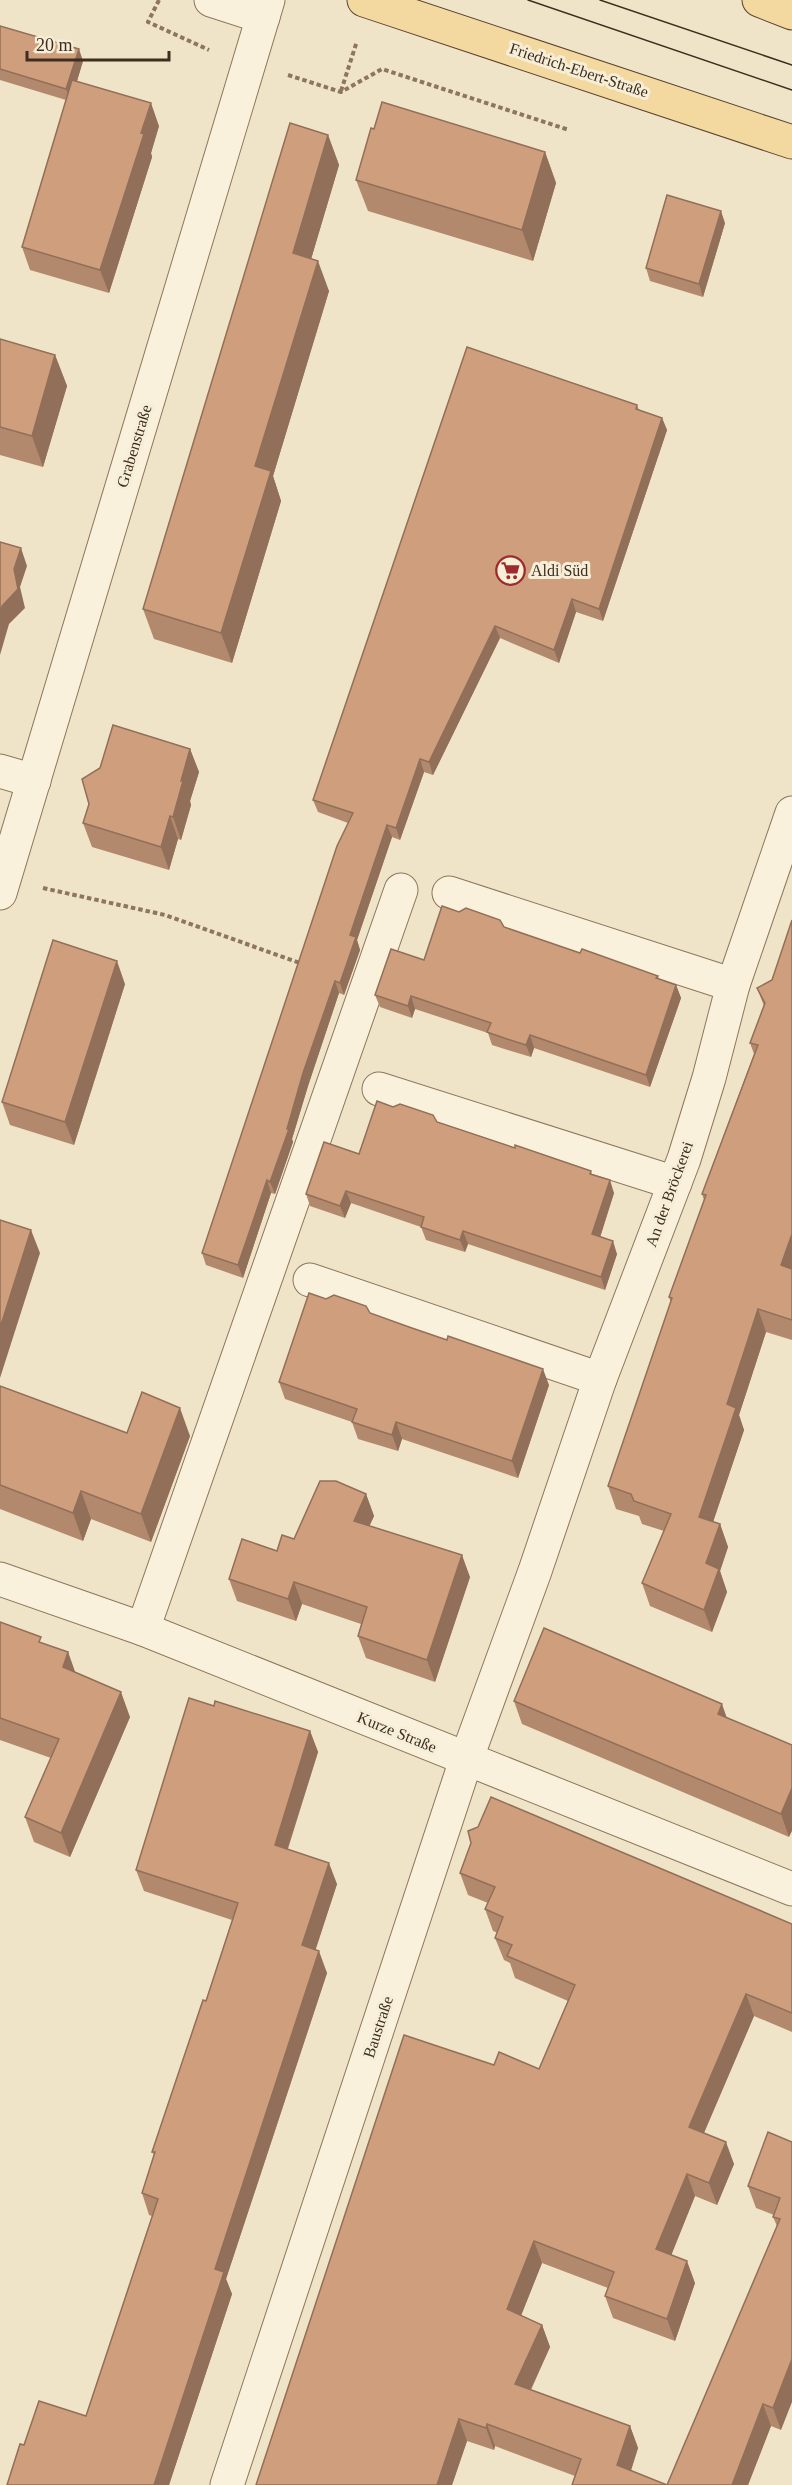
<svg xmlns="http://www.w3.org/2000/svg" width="792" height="2485" viewBox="0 0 792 2485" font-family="'Times New Roman',serif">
	<rect width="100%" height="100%" fill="#f0e4c8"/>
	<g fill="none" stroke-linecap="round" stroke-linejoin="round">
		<defs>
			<g id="minor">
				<path d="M211 0 263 17"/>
				<path d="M0 771 34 781"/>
				<path d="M0 893 268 0"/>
				<path d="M449 893 733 985"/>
				<path d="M379 1089 675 1183"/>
				<path d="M310 1280 600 1379"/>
				<path d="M0 1579 143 1629 792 1889"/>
				<path d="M143 1629 401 890"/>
				<path d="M227 2485 466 1760 535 1571 600 1379 684 1159 709 1078 733 985 792 813"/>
			</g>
			<g id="major">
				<path d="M364 0 792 142"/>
				<path d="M759 0 792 13"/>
			</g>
		</defs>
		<use href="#minor" stroke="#8d765c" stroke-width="35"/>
		<use href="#major" stroke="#5b4430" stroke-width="35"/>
		<g stroke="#8d765c" stroke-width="4" stroke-dasharray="4.5 3" stroke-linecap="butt">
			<path d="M159 0 148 22 209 50"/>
			<path d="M288 75 341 92 382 69 569 130"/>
			<path d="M341 91 357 41"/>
			<path d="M43 888 165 915 300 963"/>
		</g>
		<use href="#minor" stroke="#faf1dc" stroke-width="33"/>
		<use href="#major" stroke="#f3d9a0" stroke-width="33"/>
		<g stroke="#3d2e20" stroke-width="1.5">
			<path d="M528 0 792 90"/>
			<path d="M600 0 792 65"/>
		</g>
	</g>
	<g fill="#b2896c">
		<path d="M0 26 83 61 77 81 159 126 151 153 152 157 109 293 30 270 22 247 66 100 0 80Z"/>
		<path d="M328 135 339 165 311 259 329 291 273 476 281 501 232 663 154 639 143 609Z"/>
		<path d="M545 152 556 183 533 261 368 211 356 180Z"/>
		<path d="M725 223 703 297 650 281 646 268Z"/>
		<path d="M0 339 55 355 67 386 43 467 0 455Z"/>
		<path d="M637 405 639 410 662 418 667 430 603 621 576 612 559 663 500 638 433 775 424 772 400 840 392 837 357 940 360 950 344 995 339 993 308 1086 292 1139 293 1142 275 1194 271 1193 243 1278 206 1265 202 1253 348 823 318 812 313 800Z"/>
		<path d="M190 749 199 772 190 801 191 805 181 840 178 839 169 870 92 847 83 823Z"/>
		<path d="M792 920V1340L766 1332 739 1415 744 1430 713 1522 720 1524 728 1547 720 1571 727 1592 712 1632 650 1606 642 1583 664 1531 642 1524 639 1516 616 1509 608 1486 671 1303 669 1297 704 1200 702 1194 754 1054 750 1043 764 1006 757 988 772 980Z"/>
		<path d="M504 927 580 953 658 976 659 979 676 985 681 998 650 1087 534 1048 531 1057 511 1051 492 1045 488 1033 415 1009 412 1018 380 1007 375 995 424 960Z"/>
		<path d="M125 984 74 1145 10 1125 2 1102Z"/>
		<path d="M437 1122 515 1148 591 1171 592 1175 614 1193 600 1237 617 1254 605 1290 468 1244 465 1252 426 1240 421 1227 351 1203 345 1218 310 1206 306 1194 359 1154Z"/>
		<path d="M326 1299 370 1313 549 1385 518 1478 402 1439 398 1451 358 1439 352 1422 285 1399 279 1382Z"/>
		<path d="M0 1386 127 1433 190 1436 151 1542 91 1519 83 1541 0 1509Z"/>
		<path d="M366 1494 374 1516 369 1526 470 1577 435 1682 366 1658 358 1636 361 1624 302 1604 296 1621 237 1601 229 1579 277 1551Z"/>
		<path d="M0 1622 43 1644 68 1652 75 1673 130 1717 70 1857 34 1842 25 1817 51 1758 0 1740Z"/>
		<path d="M514 1701 727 1718 792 1745 789 1837 522 1724Z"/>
		<path d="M214 1706 310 1731 318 1752 288 1849 337 1884 315 1950 327 1973 226 2279 232 2294 169 2485H7L24 2445 86 2416 152 2216 149 2215 142 2193 154 2155 152 2152 206 2001 232 1920 144 1891 136 1870Z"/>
		<path d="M460 1873 792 1924V2032L754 2016 704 2133 734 2164 717 2205 695 2196 671 2254 695 2283 675 2341 613 2318 605 2296 608 2288 542 2263 521 2315 542 2325 550 2347 531 2390 630 2426 638 2448 631 2471 667 2485 777 2226 773 2217 774 2215 756 2208 748 2186 792 2142 781 2430 771 2426 748 2485H572L575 2476 495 2446 494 2450 467 2441 452 2485 494 2065 539 2069 568 2001 515 1978 510 1963 504 1960 495 1938 498 1933 493 1931 485 1909 488 1903 468 1895Z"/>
	</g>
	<g fill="#916f58">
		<path d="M79 49 83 61 71 101 66 89Z"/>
		<path d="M151 103 159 126 151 153 152 157 109 293 100 270Z"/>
		<path d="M328 135 339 165 304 283 293 253Z"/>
		<path d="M545 152 556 183 533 261 522 230Z"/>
		<path d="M721 211 725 223 703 297 699 284Z"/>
		<path d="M318 261 329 291 273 476 281 501 232 663 221 633 255 466Z"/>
		<path d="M55 355 67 386 43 467 32 436Z"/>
		<path d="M662 418 667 430 603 621 599 609Z"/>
		<path d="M21 548 27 566 20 587 25 608 9 624 0 655V614Z"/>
		<path d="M572 599 576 612 559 663 554 650Z"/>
		<path d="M495 626 500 638 433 775 429 762Z"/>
		<path d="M190 749 199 772 190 801 191 805 181 840 173 817 181 781Z"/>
		<path d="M420 759 424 772 400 840 396 828Z"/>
		<path d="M170 816 178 839 169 870 161 847Z"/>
		<path d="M387 825 392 837 357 940 360 950 344 995 340 983 350 935Z"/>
		<path d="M117 961 125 984 74 1145 65 1122Z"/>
		<path d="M335 981 339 993 308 1086 292 1139 293 1142 275 1194 270 1182 303 1073Z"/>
		<path d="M676 985 681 998 650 1087 646 1075Z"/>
		<path d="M411 996 415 1009 412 1018 408 1006Z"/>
		<path d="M530 1035 534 1048 531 1057 526 1045Z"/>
		<path d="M267 1180 271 1193 243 1278 238 1265Z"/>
		<path d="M610 1180 614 1193 597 1247 592 1234Z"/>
		<path d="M346 1191 351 1203 345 1218 340 1206Z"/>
		<path d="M31 1230 40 1253 0 1378V1328Z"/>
		<path d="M463 1231 468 1244 465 1252 460 1240Z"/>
		<path d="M792 1234V1280L781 1265Z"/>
		<path d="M613 1241 617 1254 605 1290 601 1277Z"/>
		<path d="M758 1309 766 1332 739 1415 744 1430 707 1540 699 1517 727 1404Z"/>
		<path d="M543 1369 549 1385 518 1478 512 1461Z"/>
		<path d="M180 1408 190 1436 151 1542 141 1514Z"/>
		<path d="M396 1422 402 1439 398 1451 392 1435Z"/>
		<path d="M81 1491 91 1519 83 1541 73 1513Z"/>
		<path d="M366 1494 374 1516 362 1543 354 1521Z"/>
		<path d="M720 1524 728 1547 720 1571 727 1592 712 1632 704 1610 706 1563Z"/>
		<path d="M462 1555 470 1577 435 1682 427 1660Z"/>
		<path d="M294 1582 302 1604 296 1621 288 1599Z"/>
		<path d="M68 1652 77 1677 63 1667Z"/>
		<path d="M121 1692 130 1717 70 1857 61 1833Z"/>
		<path d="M722 1704 730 1727 718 1714Z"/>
		<path d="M310 1731 318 1752 282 1866 275 1845Z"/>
		<path d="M792 1788V1831L789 1837 781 1814Z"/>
		<path d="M329 1863 337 1884 310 1967 302 1945Z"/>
		<path d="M319 1951 327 1973 226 2279 232 2294 169 2485H154L215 2269Z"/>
		<path d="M746 1994 754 2016 697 2149 689 2127Z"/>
		<path d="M726 2142 734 2164 717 2205 709 2183Z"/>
		<path d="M687 2174 695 2196 665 2271 656 2249Z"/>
		<path d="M534 2241 542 2263 515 2331 507 2309Z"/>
		<path d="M687 2261 695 2283 675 2341 667 2319Z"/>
		<path d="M542 2325 550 2347 523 2406 515 2384Z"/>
		<path d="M792 2359V2402L781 2430 773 2408Z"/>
		<path d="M763 2404 771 2426 748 2485H732Z"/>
		<path d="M459 2419 467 2441 452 2485H437Z"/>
		<path d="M487 2424 495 2446 494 2450 486 2428Z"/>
		<path d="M630 2426 638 2448 626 2485 617 2465Z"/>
	</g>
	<g fill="#cf9f7d" stroke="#916f58" stroke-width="1.5">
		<path d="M0 26 79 49 66 89 0 69Z"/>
		<path d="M72 80 151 103 141 133 144 134 100 270 22 247Z"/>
		<path d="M382 102 545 152 522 230 356 180 371 128 374 129Z"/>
		<path d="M290 123 328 135 293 253 318 261 255 466 271 471 221 633 143 609Z"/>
		<path d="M667 195 721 211 699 284 646 268Z"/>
		<path d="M0 339 55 355 32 436 0 427Z"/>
		<path d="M467 347 637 405 636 409 662 418 599 609 572 599 554 650 495 626 429 762 420 759 396 828 387 825 350 935 356 937 340 983 335 981 303 1073 287 1129H289L270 1182 267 1180 238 1265 202 1253 337 846 353 813 313 800Z"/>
		<path d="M0 542 21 548 14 569 18 589 2 606 0 614Z"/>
		<path d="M113 725 190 749 181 781H183L173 817 170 816 161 847 83 823 89 804 82 779 100 768Z"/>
		<path d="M442 906 459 912 466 908 500 920 504 927 580 953 582 949 658 976 656 978 676 985 646 1075 530 1035 526 1045 507 1039 487 1032 491 1023 411 996 408 1006 375 995 391 949 424 960Z"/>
		<path d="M792 920V1234L781 1265 792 1269V1320L758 1309 727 1404 736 1408 699 1517 720 1524 706 1563 719 1569 704 1610 642 1583 671 1514 634 1501 631 1494 608 1486 672 1298 669 1297 706 1195 702 1194 758 1045 750 1043 765 1003 757 988 772 980Z"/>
		<path d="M53 940 117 961 65 1122 2 1102Z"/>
		<path d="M377 1101 393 1107 400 1104 433 1115 437 1122 515 1148V1145L591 1171 590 1174 610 1180 592 1234 613 1241 601 1277 463 1231 460 1240 421 1227 424 1217 346 1191 340 1206 306 1194 324 1142 359 1154Z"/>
		<path d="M0 1220 31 1230 0 1328Z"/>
		<path d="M309 1293 326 1299 334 1295 366 1306 370 1313 409 1327 447 1340 448 1336 543 1369 512 1461 396 1422 392 1435 352 1422 357 1409 279 1382Z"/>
		<path d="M0 1386 127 1433 142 1392 180 1408 141 1514 81 1491 73 1513 0 1485Z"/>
		<path d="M320 1481H336L366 1494 354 1521 462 1555 427 1660 358 1636 367 1607 294 1582 288 1599 229 1579 242 1539 277 1551 282 1535 294 1539Z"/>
		<path d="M0 1622 41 1637 39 1642 68 1652 63 1667 121 1692 61 1833 25 1817 59 1739 0 1718Z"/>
		<path d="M544 1628 722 1704 718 1714 792 1745V1788L781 1814 514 1701Z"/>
		<path d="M189 1698 214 1706 215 1701 310 1731 275 1845 329 1863 302 1945 319 1951 215 2269 224 2272 154 2485H7L20 2444 24 2445 39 2401 86 2416 158 2199 142 2193 155 2152H152L203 2000 206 2001 238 1903 136 1870Z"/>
		<path d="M491 1797 792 1924V2013L746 1994 689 2127 726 2142 709 2183 687 2174 656 2249 687 2261 667 2319 605 2296 614 2272 534 2241 507 2309 542 2325 515 2384 630 2426 617 2465 667 2485 780 2219 773 2217 780 2198 748 2186 768 2132 792 2142V2359L773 2408 763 2404 732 2485H572L581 2459 487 2424 486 2428 459 2419 437 2485H256L404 2035 494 2065 499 2052 539 2069 575 1985 507 1956 512 1945 495 1938 503 1917 485 1909 495 1887 460 1873 471 1843 468 1831 478 1827Z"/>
	</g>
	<defs>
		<symbol id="supermarket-ring" viewBox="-11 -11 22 22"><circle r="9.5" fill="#f7eed8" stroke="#9e2a2b" stroke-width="1.5"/><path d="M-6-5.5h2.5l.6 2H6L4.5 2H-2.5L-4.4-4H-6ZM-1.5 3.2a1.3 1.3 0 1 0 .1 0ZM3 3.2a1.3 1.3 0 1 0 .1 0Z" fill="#9e2a2b"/></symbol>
	</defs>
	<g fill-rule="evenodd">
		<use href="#supermarket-ring" x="494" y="554" width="33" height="33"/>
	</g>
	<g text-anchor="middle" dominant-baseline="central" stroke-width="6" stroke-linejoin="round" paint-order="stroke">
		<g font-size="16" fill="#3d2e20" stroke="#f7eed8">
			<text transform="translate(579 70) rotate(18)">Friedrich-Ebert-Straße</text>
			<text transform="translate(134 446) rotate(-73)">Grabenstraße</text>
			<text transform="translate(669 1194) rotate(-70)">An der Bröckerei</text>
			<text transform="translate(397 1732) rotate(22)">Kurze Straße</text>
			<text transform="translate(378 2027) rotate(-72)">Baustraße</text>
		</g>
		<g font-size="16" fill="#3d2e20" stroke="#f7eed8" text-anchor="start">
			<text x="531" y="570">Aldi Süd</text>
		</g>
	</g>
	<path d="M27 51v9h142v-9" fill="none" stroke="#3d2e20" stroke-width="3"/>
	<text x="36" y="51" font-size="18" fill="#3d2e20" stroke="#f7eed8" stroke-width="4.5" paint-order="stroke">20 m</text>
</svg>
